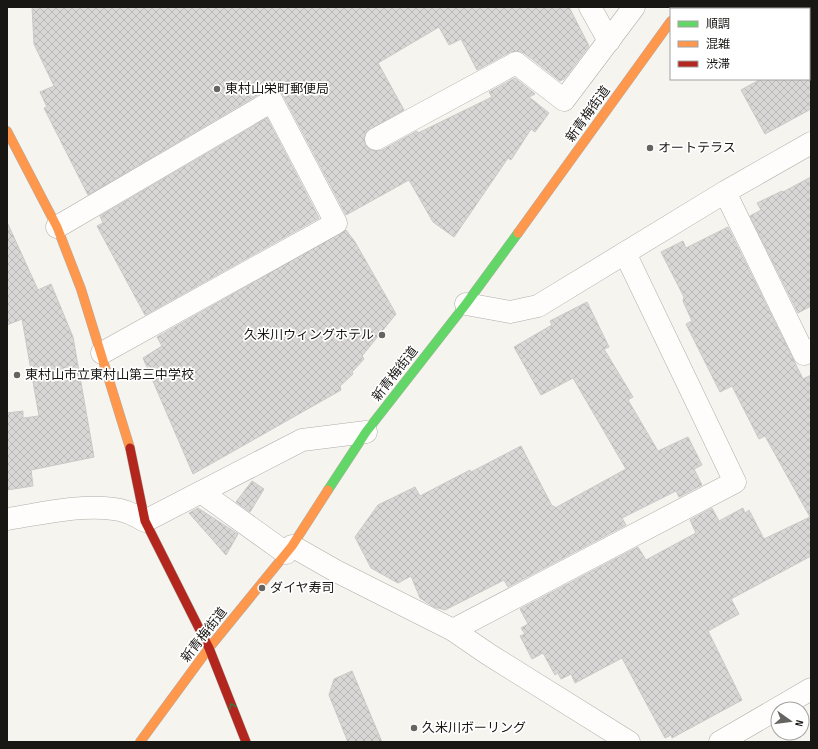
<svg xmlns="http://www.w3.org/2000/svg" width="818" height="749" viewBox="0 0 818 749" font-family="'Sofia Sans Condensed','Noto Sans JP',sans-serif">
	<defs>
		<pattern id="building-cross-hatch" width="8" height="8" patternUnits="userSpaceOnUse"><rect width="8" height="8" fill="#d8d7d5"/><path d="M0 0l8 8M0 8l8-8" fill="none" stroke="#b9b8b6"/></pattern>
	</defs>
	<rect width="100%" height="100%" fill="#f5f4ee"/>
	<g fill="url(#building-cross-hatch)" stroke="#cbc9c8">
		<path d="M32 7H569L589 46 564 79 560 81 524 53 517 51 510 52 477 70 461 39 449 45 439 27 378 63 404 110 366 132 364 138 365 145 369 149 375 151 382 150 417 131 418 133 492 97 489 92 515 78 535 94 529 97 549 113 535 132 531 129 511 160 508 158 454 237 433 222 409 180 346 215 283 95 279 91 273 89 266 90 88 195 44 108 47 107 40 92 54 86 34 44Z"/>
		<path d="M761 79H811V109L765 134 741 90Z"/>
		<path d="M267 118 319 218 145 315 97 226 103 223 100 216Z"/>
		<path d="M811 177V306L798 313 750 216 761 210 757 203 782 191 783 192Z"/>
		<path d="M7 222 38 290 51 284 73 337 94 457 31 470 33 486 7 490V413L23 411V418L39 416 22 319 7 325Z"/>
		<path d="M728 227 803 379 811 375V556L731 599 739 614 708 631 742 700 672 738 671 735 665 738 622 658 575 683 571 674 561 679 558 673 555 675 543 653 532 659 520 636 525 634 521 628 528 624 520 609 638 547 646 560 696 533 690 520 712 508 719 521 743 508 745 513 749 510 764 539 810 517 765 436 759 439 732 386 720 392 686 324 692 321 683 301 684 297 661 252 683 241 686 248Z"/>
		<path d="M346 230 355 242 396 314 362 356 364 359 352 372 353 374 340 386 341 390 193 474 143 358 162 346 157 337Z"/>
		<path d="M587 302 609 347 604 349 633 397 628 400 658 451 688 437 702 465 694 469 702 485 679 497 676 491 622 518 626 525 508 587 504 580 445 610 434 607 420 598 411 576 398 583 371 568 355 537 378 505 415 487 420 496 470 470 471 472 521 446 552 506H554L555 508 626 469 573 378 541 395 514 347 552 325 550 321Z"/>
		<path d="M252 481 264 489 250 512 236 502Z"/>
		<path d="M198 508 238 534 226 555 189 513Z"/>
		<path d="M352 671 382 742H348L329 695 334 679Z"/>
	</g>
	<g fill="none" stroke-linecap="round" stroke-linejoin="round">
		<defs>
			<g id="street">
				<path d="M590 7 609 41"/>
				<path d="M376 139 516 63 564 100 634 7"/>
				<path d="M725 192 804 354 811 350"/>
				<path d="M57 227 272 101 336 223 102 353"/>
				<path d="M466 304 510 312 538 306 725 192 811 143"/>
				<path d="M201 492 286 553"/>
				<path d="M7 519C41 514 79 504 114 509 125 510 135 515 145 521L302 440 366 432"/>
				<path d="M292 546 336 571 453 630 488 654 629 742"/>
				<path d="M453 630 735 482 625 253"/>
				<path d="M720 742 811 689"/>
			</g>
			<path id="fast" d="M328 490 366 432 466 304 518 233"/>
			<g id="slow">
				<path d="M7 131 57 227 81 289 130 448"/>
				<path d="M518 233 671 21"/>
				<path d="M140 742 209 648 292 546 328 490"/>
			</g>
			<path id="jam" d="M130 448 145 521 209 648 246 742"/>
		</defs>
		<use href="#street" stroke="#afaea9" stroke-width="23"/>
		<use href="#fast" stroke="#afaea9" stroke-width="10"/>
		<use href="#slow" stroke="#afaea9" stroke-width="10"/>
		<use href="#jam" stroke="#afaea9" stroke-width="10"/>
		<use href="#street" stroke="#fefdfc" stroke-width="22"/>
		<use href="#fast" stroke="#63d668" stroke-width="9"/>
		<use href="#slow" stroke="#ff974d" stroke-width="9"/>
		<use href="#jam" stroke="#b3261e" stroke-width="9"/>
	</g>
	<defs><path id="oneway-chevron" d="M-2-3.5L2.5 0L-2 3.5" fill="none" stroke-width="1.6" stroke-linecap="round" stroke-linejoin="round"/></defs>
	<use stroke="#3e763e" href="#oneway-chevron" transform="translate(232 706) rotate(-112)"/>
	<g fill="#656460" stroke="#fff" stroke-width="1.5">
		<circle cx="217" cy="89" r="4"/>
		<circle cx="650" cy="148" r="4"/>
		<circle cx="382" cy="335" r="4"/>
		<circle cx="17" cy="375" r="4"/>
		<circle cx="262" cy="588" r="4"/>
		<circle cx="414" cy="728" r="4"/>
	</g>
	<g text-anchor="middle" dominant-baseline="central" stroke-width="3.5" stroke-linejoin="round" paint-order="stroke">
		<g font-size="13" fill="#181714" stroke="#fff" text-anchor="start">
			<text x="225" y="89">東村山栄町郵便局</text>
			<text x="658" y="148">オートテラス</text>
			<text x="374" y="335" text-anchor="end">久米川ウィングホテル</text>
			<text x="25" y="375">東村山市立東村山第三中学校</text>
			<text x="270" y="588">ダイヤ寿司</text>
			<text x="422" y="728">久米川ボーリング</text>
		</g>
		<g font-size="13" fill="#181714" stroke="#fff">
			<text transform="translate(588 114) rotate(-54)">新青梅街道</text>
			<text transform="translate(395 374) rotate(-52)">新青梅街道</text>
			<text transform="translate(204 635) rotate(-52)">新青梅街道</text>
		</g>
	</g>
	<rect width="818" height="749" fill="none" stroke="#181714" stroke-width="16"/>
	<rect x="670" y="8" width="140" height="72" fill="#ffffff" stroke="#a3a2a1"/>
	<rect x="678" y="21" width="20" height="6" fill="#63d668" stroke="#a3a2a1"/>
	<text x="706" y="28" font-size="12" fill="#181714">順調</text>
	<rect x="678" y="41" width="20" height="6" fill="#ff974d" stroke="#a3a2a1"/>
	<text x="706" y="48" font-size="12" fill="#181714">混雑</text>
	<rect x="678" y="61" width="20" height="6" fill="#b3261e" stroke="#a3a2a1"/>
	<text x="706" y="68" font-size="12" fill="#181714">渋滞</text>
	<g transform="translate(790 721) rotate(104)"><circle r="19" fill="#ffffff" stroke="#a3a2a1"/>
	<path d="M0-3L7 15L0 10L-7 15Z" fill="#656460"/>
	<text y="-6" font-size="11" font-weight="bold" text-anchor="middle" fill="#181714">N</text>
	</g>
</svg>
